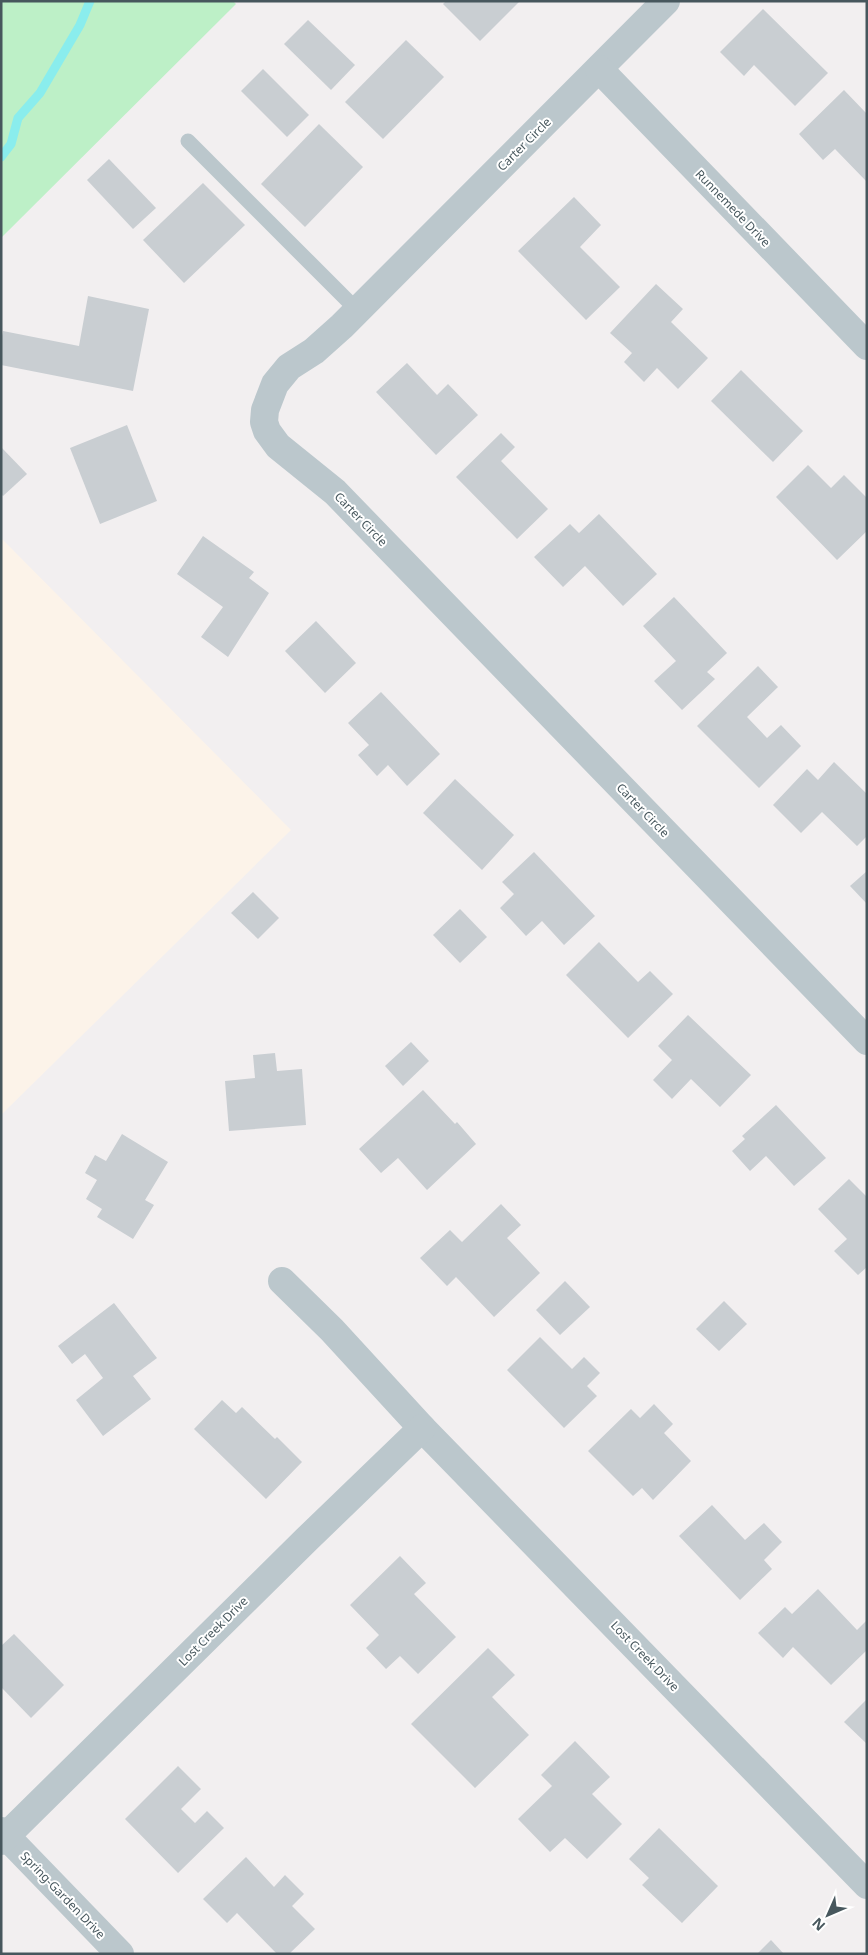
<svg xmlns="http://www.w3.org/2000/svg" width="868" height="1955" viewBox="0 0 868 1955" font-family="'Noto Sans',sans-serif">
	<rect width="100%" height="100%" fill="#f2eff0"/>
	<path fill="#fcf3e9" d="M1 538 291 830 1 1115Z"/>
	<path fill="#bdf0c7" d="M1 1H233L236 4 1 238Z"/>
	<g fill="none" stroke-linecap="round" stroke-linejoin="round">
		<path stroke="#8aeded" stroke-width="9" d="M1 157 11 144 18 118 40 93 80 25 90 1"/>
	</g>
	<g fill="#c9ced2">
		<path d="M446 1H520L480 41 443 4Z"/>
		<path d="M763 9 828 73 795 106 754 65 744 76 720 52Z"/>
		<path d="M308 20 355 65 331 90 284 44Z"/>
		<path d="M406 40 444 77 383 139 345 102Z"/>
		<path d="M263 69 309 115 287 137 241 91Z"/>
		<path d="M844 90 867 114V182L835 149 823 160 799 134Z"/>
		<path d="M319 124 363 167 305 227 261 184Z"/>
		<path d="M109 159 156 208 133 229 87 180Z"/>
		<path d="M203 183 245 225 184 283 143 240Z"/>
		<path d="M574 197 601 225 580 247 620 287 586 320 518 251Z"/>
		<path d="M656 284 683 309 671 322 708 358 678 389 657 368 644 382 624 362 632 353 610 333Z"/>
		<path d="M88 296 149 309 133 391 1 365V341L3 331 79 346Z"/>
		<path d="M407 363 437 395 448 384 478 415 436 455 376 392Z"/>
		<path d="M741 370 803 431 773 462 711 401Z"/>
		<path d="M127 425 157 501 100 524 70 448Z"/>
		<path d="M501 433 515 447 501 461 548 509 517 539 456 477Z"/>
		<path d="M1 447 27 474 3 496 1 494Z"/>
		<path d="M808 465 831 488 844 475 867 498V531L837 560 776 497Z"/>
		<path d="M599 514 657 574 623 606 585 566 563 587 534 557 570 524 579 533Z"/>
		<path d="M203 536 254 572 249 578 269 593 228 657 201 637 223 607 177 574Z"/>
		<path d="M674 597 727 653 707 672 715 679 682 710 654 681 676 661 643 626Z"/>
		<path d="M316 621 356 663 325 693 285 651Z"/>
		<path d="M758 666 778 687 747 717 767 738 781 725 801 746 759 788 697 726Z"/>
		<path d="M381 692 440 754 407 786 388 765 377 776 358 755 369 745 348 723Z"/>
		<path d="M834 762 867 794V836L857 846 822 812 801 833 773 805 807 769 818 780Z"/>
		<path d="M455 779 514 835 482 870 423 813Z"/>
		<path d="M534 852 595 916 564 945 542 921 526 936 500 908 514 894 502 882Z"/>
		<path d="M867 871V904L850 886Z"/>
		<path d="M253 892 279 918 258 939 231 913Z"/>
		<path d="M460 909 487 937 460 963 433 935Z"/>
		<path d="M599 942 638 982 650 971 673 994 628 1038 566 975Z"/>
		<path d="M688 1015 751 1075 720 1107 691 1079 672 1099 653 1080 672 1060 658 1046Z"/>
		<path d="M411 1042 429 1061 403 1086 385 1066Z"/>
		<path d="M275 1053 277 1071 302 1069 306 1125 229 1131 225 1081 255 1078 253 1055Z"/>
		<path d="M423 1090 455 1124 457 1122 476 1144 427 1190 398 1158 381 1173 359 1149Z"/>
		<path d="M776 1105 826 1158 794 1186 766 1156 750 1171 732 1151 745 1139 742 1136Z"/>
		<path d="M122 1134 168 1162 145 1200 154 1205 133 1239 97 1217 102 1209 86 1199 97 1180 85 1173 95 1155 106 1161Z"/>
		<path d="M849 1179 867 1197V1267L858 1275 834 1251 847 1239 818 1209Z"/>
		<path d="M501 1204 521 1225 507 1238 540 1273 494 1317 456 1277 447 1286 420 1258 450 1230 462 1242Z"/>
		<path d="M565 1281 590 1307 560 1335 536 1310Z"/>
		<path d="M724 1301 747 1324 719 1351 696 1329Z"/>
		<path d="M114 1303 157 1358 133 1376 151 1399 103 1436 76 1400 103 1378 85 1354 72 1364 58 1346Z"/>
		<path d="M540 1337 572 1369 584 1357 600 1373 587 1386 597 1396 564 1428 507 1370Z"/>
		<path d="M222 1400 236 1413 242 1407 275 1439 277 1437 302 1462 266 1499 194 1429Z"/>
		<path d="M654 1404 673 1424 664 1433 691 1461 653 1500 642 1488 633 1496 588 1451 631 1409 640 1418Z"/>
		<path d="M712 1505 745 1540 764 1523 782 1542 764 1560 772 1569 740 1600 679 1536Z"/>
		<path d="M400 1556 426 1583 414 1594 456 1637 418 1674 400 1656 386 1669 366 1648 379 1635 350 1605Z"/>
		<path d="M818 1589 857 1630 867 1620V1650L831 1685 793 1647 783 1658 758 1633 785 1607 792 1614Z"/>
		<path d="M14 1634 64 1685 31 1718 1 1687V1646Z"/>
		<path d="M488 1648 515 1675 492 1697 529 1735 475 1788 411 1724Z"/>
		<path d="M867 1699V1744L844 1722Z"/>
		<path d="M575 1741 610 1777 592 1794 622 1824 587 1859 565 1838 550 1852 518 1819 552 1786 541 1775Z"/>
		<path d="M178 1766 201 1789 181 1809 195 1823 207 1811 224 1828 178 1873 125 1819Z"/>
		<path d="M659 1828 718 1886 682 1923 642 1885 649 1878 629 1859Z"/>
		<path d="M246 1857 274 1887 285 1875 304 1894 292 1906 315 1929 289 1954H277L237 1913 227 1923 203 1899Z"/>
		<path d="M771 1940 784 1954H757Z"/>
	</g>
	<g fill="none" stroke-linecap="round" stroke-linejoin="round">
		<path stroke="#bbc7cc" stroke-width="15" d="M188 141 357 310"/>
		<g stroke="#bbc7cc" stroke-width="28">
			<path d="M666 1 342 326 314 351 289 367 275 384 265 410 264 422 267 431 278 446 335 492 867 1041"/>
			<path d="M599 69 867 346"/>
			<path d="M282 1281 332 1330 422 1428 867 1885"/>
			<path d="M1 1831 120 1954"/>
			<path d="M1 1841 307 1539 422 1428"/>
		</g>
	</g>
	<g text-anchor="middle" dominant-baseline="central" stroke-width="4" stroke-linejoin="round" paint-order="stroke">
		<g font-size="12" fill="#47575d" stroke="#fff">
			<text transform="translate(524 144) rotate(-45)">Carter Circle</text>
			<text transform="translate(733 208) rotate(46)">Runnemede Drive</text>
			<text transform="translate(361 519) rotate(46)">Carter Circle</text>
			<text transform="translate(643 810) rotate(46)">Carter Circle</text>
			<text transform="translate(213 1631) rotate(-45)">Lost Creek Drive</text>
			<text transform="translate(645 1656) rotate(46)">Lost Creek Drive</text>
			<text transform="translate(63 1895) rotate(46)">Spring-Garden Drive</text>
		</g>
	</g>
	<rect width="868" height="1955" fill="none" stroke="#47575d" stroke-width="5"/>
	<g transform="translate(828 1915) rotate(225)" stroke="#ffffff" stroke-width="4" paint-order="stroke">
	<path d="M0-4L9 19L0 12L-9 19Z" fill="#47575d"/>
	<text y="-8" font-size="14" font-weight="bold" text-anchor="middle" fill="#47575d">N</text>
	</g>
</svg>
